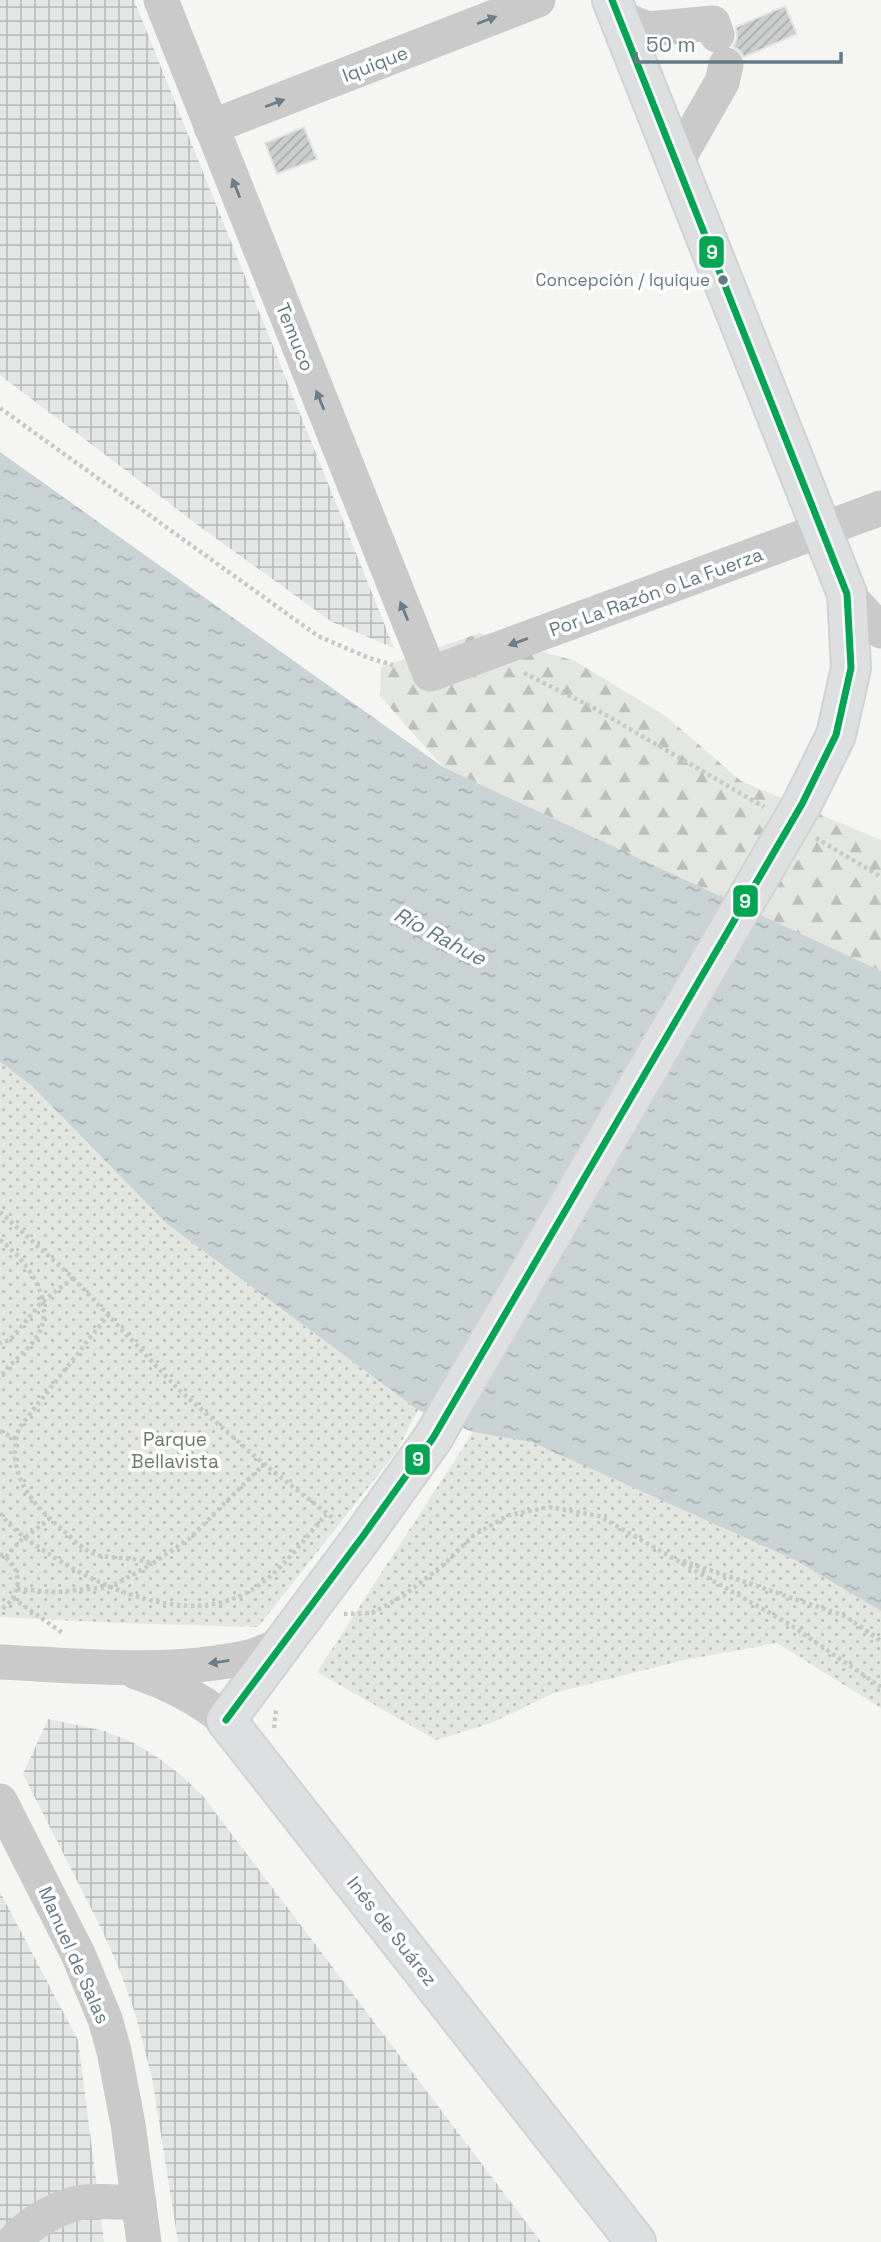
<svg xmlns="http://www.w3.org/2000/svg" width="881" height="2242" viewBox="0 0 881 2242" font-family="'Space Grotesk',sans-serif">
	<defs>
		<pattern id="industrial-grid" width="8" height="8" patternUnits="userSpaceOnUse" patternTransform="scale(1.75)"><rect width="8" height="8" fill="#e4e6e5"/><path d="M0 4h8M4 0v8" fill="none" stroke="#bcbfbf"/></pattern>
		<pattern id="forest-firs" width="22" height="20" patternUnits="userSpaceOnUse" patternTransform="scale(1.75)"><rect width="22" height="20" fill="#e4e7e1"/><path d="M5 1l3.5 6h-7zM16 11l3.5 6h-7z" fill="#bcc0bc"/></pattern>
		<pattern id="park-dots" width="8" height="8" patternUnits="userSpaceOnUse" patternTransform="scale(1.75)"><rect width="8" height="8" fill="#e4e7e1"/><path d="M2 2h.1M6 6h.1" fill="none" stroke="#bcc0bc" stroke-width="1.8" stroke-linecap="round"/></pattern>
		<pattern id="water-ripples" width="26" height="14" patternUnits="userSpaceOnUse" patternTransform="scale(1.75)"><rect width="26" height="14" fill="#c9d3d4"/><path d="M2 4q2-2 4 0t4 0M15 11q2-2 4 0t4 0" fill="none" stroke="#a7b0b2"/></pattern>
		<pattern id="building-hatch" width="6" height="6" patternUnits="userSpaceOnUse" patternTransform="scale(1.75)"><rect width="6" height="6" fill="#cccece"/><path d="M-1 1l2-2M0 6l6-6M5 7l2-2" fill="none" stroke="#a9acad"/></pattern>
	</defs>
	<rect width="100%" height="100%" fill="#f5f5f4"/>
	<g fill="url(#industrial-grid)">
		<path d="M0 0H134L394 648 332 622 203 529 0 375Z"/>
		<path d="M48 1719 105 1731 132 1742 157 1757 181 1775 202 1795 541 2242H178L152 2078 135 2013 120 1971 102 1930 23 1774Z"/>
		<path d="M0 1892 78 2040 104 2242H0Z"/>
	</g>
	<path fill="url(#forest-firs)" d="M480 633 575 661 667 717 741 781 881 840V971L443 767 380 696 381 667Z"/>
	<g fill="url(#park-dots)">
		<path d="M0 1062 31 1085 167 1224 418 1410 397 1451 258 1627 120 1623 0 1617Z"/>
		<path d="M473 1432 531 1442 795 1560 881 1611V1708L777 1643 680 1661 554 1693 491 1723 436 1740 317 1672Z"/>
	</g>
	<path fill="url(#water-ripples)" d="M0 452 443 767 881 971V1611L795 1560 531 1442 473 1432 418 1410 167 1224 31 1085 0 1062Z"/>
	<g fill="url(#building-hatch)" stroke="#e4e4e4" stroke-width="2">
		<path d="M785 6 797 34 744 57 739 50 733 47 737 38 736 27Z"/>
		<path d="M304 127 317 159 277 174 265 143Z"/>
	</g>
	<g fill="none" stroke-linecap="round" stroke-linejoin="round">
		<defs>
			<g id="major">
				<path d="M612 0 847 594 851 668 836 735 802 804"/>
				<path d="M433 1438 363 1536 226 1720 636 2242"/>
			</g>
		</defs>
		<use href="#major" stroke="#d1d2d2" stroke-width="42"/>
		<g stroke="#c7c8c9" stroke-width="4.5" stroke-dasharray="3.5 3.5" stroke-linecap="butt">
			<path d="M0 408 318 636 369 658 393 665"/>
			<path d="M524 673 592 707 764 807"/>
			<path d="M816 838 881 877"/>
			<path d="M0 1212 73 1278 42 1302 10 1340 0 1343"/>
			<path d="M0 1240C27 1260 59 1304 36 1338 26 1353 10 1362 0 1378"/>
			<path d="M73 1278 179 1390 264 1464 334 1519"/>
			<path d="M109 1314 19 1428C5 1472 30 1503 63 1530 71 1537 79 1546 88 1551 104 1561 133 1555 152 1564L190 1538 264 1464"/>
			<path d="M0 1431 16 1439"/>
			<path d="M0 1513C13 1531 31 1542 49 1554 101 1588 186 1626 246 1593 279 1576 302 1541 326 1515"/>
			<path d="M0 1554C24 1566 23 1597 0 1610"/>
			<path d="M6 1557 19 1542 49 1519"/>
			<path d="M683 1561 845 1616 881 1641"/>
			<path d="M17 1589 56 1592 110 1587 152 1564"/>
			<path d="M13 1598 64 1634"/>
			<path d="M344 1614 372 1613 403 1596 442 1566 474 1535 509 1515 550 1507 599 1516 789 1624 881 1687"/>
			<path d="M274 1728 276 1709"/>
		</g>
		<g stroke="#cacacb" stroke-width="35">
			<path d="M161 0 430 674 881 508"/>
			<path d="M618 17 648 29 713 23 717 35"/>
			<path d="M211 127 538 0"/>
			<path d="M677 161 722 82 726 65"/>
			<path d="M847 594 881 631"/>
			<path d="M0 1662C82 1666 168 1675 249 1657 261 1654 273 1648 284 1643"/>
			<path d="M136 1672C170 1683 198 1698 226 1720"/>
			<path d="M0 1801 78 1954 105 2019 114 2051 128 2124 144 2242"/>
			<path d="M13 2242C30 2223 54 2209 78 2203 97 2199 120 2203 139 2203"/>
		</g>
		<use href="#major" stroke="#dedfe0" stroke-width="38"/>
		<defs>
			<path id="major-bridge" d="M433 1438 802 804"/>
		</defs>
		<use href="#major-bridge" stroke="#d1d2d2" stroke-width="42" stroke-linecap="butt"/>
		<use href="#major-bridge" stroke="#dedfe0" stroke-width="38"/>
		<defs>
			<path id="bus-1" d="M226 1720 363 1536 433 1438 802 804 836 735 851 668 847 594 612 0"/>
		</defs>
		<use href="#bus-1" stroke="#fff" stroke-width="12"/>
		<use href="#bus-1" stroke="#00a651" stroke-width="7"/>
	</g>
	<defs><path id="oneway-solid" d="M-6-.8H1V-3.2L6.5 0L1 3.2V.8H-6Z" transform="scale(1.75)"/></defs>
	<g fill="#6a7d88">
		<use href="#oneway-solid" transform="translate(487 20) rotate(-21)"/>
		<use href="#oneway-solid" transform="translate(275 103) rotate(-21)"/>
		<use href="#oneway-solid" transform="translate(236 188) rotate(-112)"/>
		<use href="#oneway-solid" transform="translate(320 400) rotate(-112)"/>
		<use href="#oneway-solid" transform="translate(404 611) rotate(-112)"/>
		<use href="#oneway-solid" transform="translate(518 642) rotate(160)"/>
		<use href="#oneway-solid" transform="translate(219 1662) rotate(171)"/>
	</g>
	<circle fill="#657984" stroke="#fff" stroke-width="2.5" cx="723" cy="280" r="6"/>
	<g text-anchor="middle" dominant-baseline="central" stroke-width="7" stroke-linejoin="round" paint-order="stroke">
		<g font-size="17" fill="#657984" stroke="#fff" text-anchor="end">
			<text x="710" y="280">Concepción / Iquique</text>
		</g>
		<g font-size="19" fill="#657984" stroke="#fff">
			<text transform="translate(375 64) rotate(-21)">Iquique</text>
			<text transform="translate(295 337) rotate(68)">Temuco</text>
			<text transform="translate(656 592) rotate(-20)">Por La Razón o La Fuerza</text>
			<text transform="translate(392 1931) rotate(52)">Inés de Suárez</text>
			<text transform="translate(74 1955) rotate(66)">Manuel de Salas</text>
		</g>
		<g font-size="19" fill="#6b7b64" stroke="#fff">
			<text x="175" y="1439">Parque<tspan x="175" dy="22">Bellavista</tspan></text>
		</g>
		<g font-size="21" font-style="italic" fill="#607b81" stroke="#fff">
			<text transform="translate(440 936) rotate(28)">Río Rahue</text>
		</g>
	</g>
	<g stroke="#fff" stroke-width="2.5">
		<rect x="698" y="235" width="27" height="34" rx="7" fill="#00a651"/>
		<rect x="732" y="884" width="27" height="34" rx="7" fill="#00a651"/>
		<rect x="404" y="1443" width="27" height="33" rx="7" fill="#00a651"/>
	</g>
	<g font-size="19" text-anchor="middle" font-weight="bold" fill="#fff">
		<text x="712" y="259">9</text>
		<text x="745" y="908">9</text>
		<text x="418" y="1466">9</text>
	</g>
	<path d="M636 52v10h205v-10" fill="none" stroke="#657984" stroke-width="3.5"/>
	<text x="646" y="52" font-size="21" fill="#657984" stroke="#ffffff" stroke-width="5" paint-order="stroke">50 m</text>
</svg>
